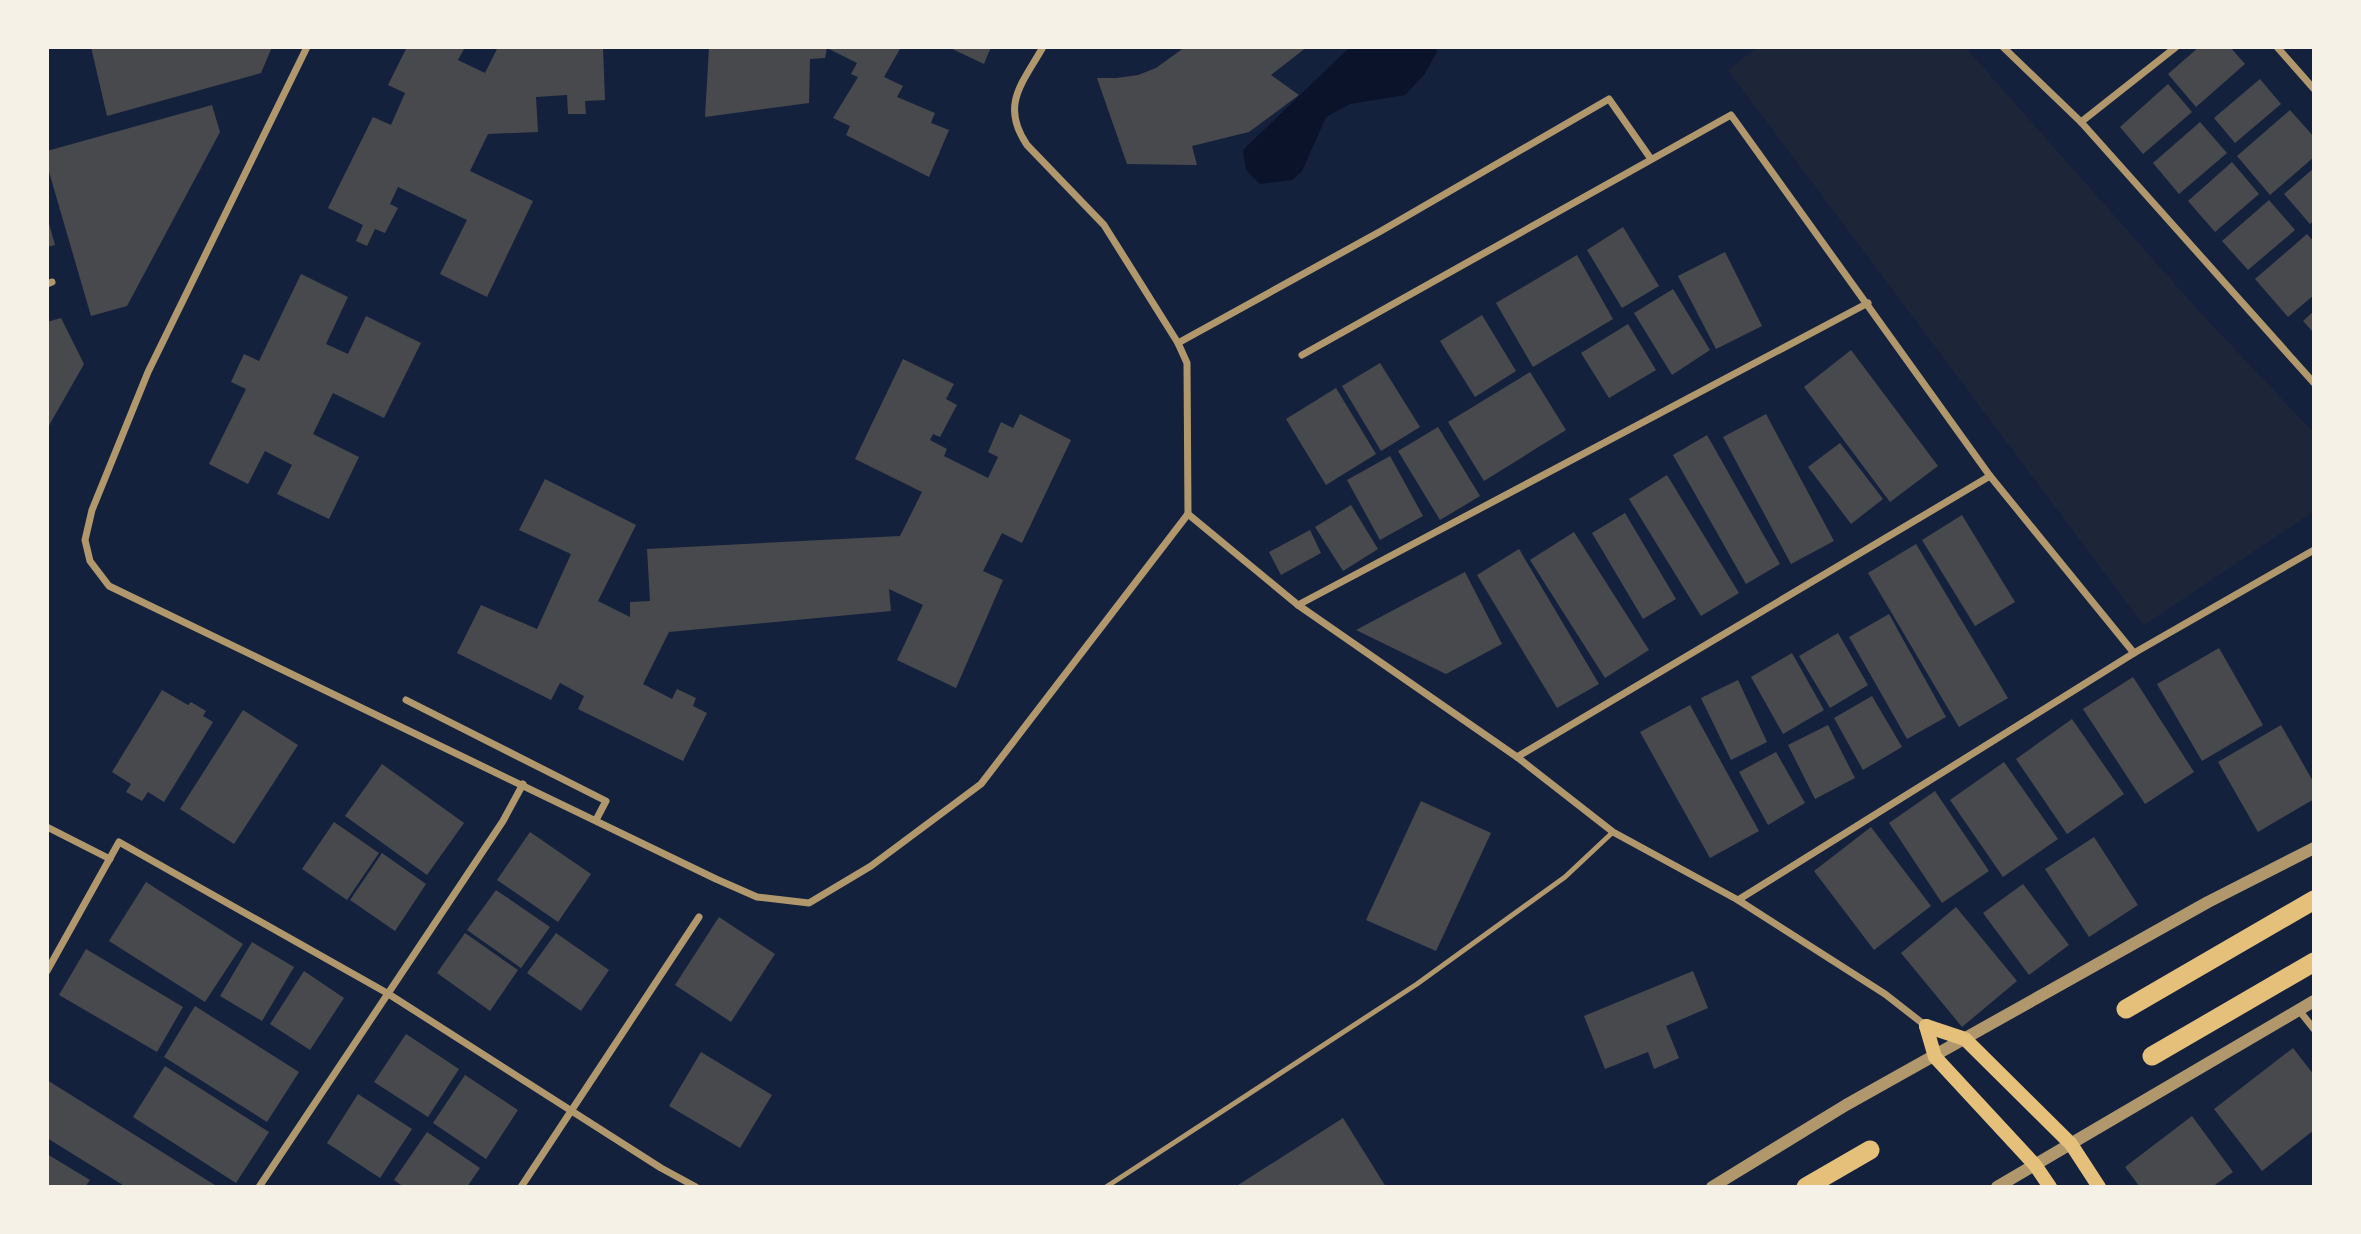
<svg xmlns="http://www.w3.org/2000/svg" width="2361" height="1234" viewBox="0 0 2361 1234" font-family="Roboto,sans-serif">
	<rect width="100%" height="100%" fill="#14213d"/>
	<path fill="#1d2539" d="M1758 47H1965L2196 308 2314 433V511L2144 625 1728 70Z"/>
	<path fill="#0b132b" d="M1350 47H1436L1437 52 1424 75 1405 95 1350 104 1326 117 1302 171 1292 180 1260 184 1246 170 1243 150Z"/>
	<g fill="#48494c">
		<path d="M91 47H272L261 73 107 116Z"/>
		<path d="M407 47H465L458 60 485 73 498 47H603L605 100 585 101 586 114H568L567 95 536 97 538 132 488 134 470 171 533 201 487 297 440 274 467 220 398 187 390 204 398 208 385 233 375 229 367 246 356 241 363 225 328 208 373 117 391 125 405 93 388 85Z"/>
		<path d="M709 47H901L884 77 903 86 897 97 935 113 931 123 949 130 929 177 846 135 850 126 833 118 858 77 851 74 857 63 827 48 825 58 810 59 809 103 705 117Z"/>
		<path d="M948 47H991L984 64Z"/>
		<path d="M1185 47H1307L1271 75 1299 95 1249 132 1192 146 1197 165 1127 164 1097 78H1117L1138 75 1156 68Z"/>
		<path d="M2199 47H2230L2245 64 2196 107 2168 74Z"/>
		<path d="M2260 79 2281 104 2235 143 2214 118Z"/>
		<path d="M2168 84 2192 112 2143 154 2120 127Z"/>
		<path d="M212 105 220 132 127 306 91 316 47 165V151Z"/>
		<path d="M2290 110 2314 137V157L2270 195 2237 156Z"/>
		<path d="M2200 122 2227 153 2179 194 2153 163Z"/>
		<path d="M2232 162 2259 194 2215 232 2188 201Z"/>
		<path d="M2314 168V221L2310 224 2284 194Z"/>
		<path d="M2269 200 2295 230 2248 270 2222 241Z"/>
		<path d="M47 217 55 245 47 247Z"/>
		<path d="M1623 227 1659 286 1622 308 1587 250Z"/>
		<path d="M2307 234 2314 242V295L2288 317 2255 279Z"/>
		<path d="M1725 252 1762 326 1716 349 1678 276Z"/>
		<path d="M1577 255 1613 319 1533 367 1496 303Z"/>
		<path d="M301 274 348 297 326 344 348 354 366 316 421 343 384 418 333 393 313 434 359 457 329 519 277 494 292 465 265 451 248 484 209 464 246 389 231 382 244 354 259 361Z"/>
		<path d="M1673 289 1710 350 1672 375 1634 313Z"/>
		<path d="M2314 311V333L2303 321Z"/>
		<path d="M1482 315 1516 371 1475 397 1440 341Z"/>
		<path d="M61 318 84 364 47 429V322Z"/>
		<path d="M1628 324 1656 370 1609 398 1581 353Z"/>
		<path d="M1851 350 1938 466 1890 502 1804 387Z"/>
		<path d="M903 359 954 384 946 399 957 405 940 437 933 434 930 440 947 449 944 456 988 478 998 457 988 452 1001 422 1013 428 1020 414 1071 440 1022 543 1002 533 983 571 1003 580 956 688 897 660 923 605 889 589 891 611 669 632 643 684 672 699 677 689 696 698 693 706 707 713 683 761 578 709 584 696 560 683 551 700 457 653 481 605 537 629 571 554 519 530 545 479 636 525 598 601 630 617V602L650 601 647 549 900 536 922 492 855 459Z"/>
		<path d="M1380 363 1420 427 1381 451 1342 386Z"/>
		<path d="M1530 372 1566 430 1484 481 1448 422Z"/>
		<path d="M1336 388 1376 454 1326 485 1286 419Z"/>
		<path d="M1766 414 1834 541 1791 564 1723 437Z"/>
		<path d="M1438 427 1480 496 1440 520 1398 451Z"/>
		<path d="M1707 435 1780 564 1746 584 1673 455Z"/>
		<path d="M1840 443 1883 499 1851 524 1808 467Z"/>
		<path d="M1390 456 1423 516 1380 540 1347 480Z"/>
		<path d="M1667 475 1739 593 1701 616 1629 499Z"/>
		<path d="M1351 505 1378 549 1343 571 1315 527Z"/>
		<path d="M1625 513 1676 599 1643 619 1592 533Z"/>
		<path d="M1962 515 2015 602 1975 626 1922 540Z"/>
		<path d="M1310 530 1321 553 1281 575 1269 552Z"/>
		<path d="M1574 532 1649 650 1605 678 1530 560Z"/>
		<path d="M1916 544 2008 698 1959 727 1868 573Z"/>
		<path d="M1519 549 1599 684 1557 708 1477 575Z"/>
		<path d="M1465 572 1502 644 1446 674 1356 630Z"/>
		<path d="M1889 614 1946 717 1907 739 1849 637Z"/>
		<path d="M1838 633 1868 685 1830 708 1799 656Z"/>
		<path d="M2219 648 2263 725 2202 761 2157 684Z"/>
		<path d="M1792 653 1824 710 1783 734 1751 677Z"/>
		<path d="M2133 677 2194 772 2145 804 2083 709Z"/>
		<path d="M1738 680 1767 742 1731 760 1701 698Z"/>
		<path d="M162 690 188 705 191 702 206 711 203 716 213 722 164 802 148 792 142 801 126 792 131 784 112 772Z"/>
		<path d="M1872 696 1902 747 1863 770 1834 718Z"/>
		<path d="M1690 705 1759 831 1710 858 1640 732Z"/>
		<path d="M243 710 298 745 234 844 180 809Z"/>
		<path d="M2072 719 2124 794 2067 834 2016 759Z"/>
		<path d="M1828 725 1855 778 1815 799 1788 745Z"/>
		<path d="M2281 725 2314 783V799L2258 832 2218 762Z"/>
		<path d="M1776 752 1805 803 1768 825 1739 772Z"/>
		<path d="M2004 762 2058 839 2003 877 1950 800Z"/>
		<path d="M382 764 464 823 427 875 345 816Z"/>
		<path d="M1935 791 1989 871 1942 903 1889 823Z"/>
		<path d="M1421 801 1491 833 1436 951 1366 920Z"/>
		<path d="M334 822 379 853 347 900 302 869Z"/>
		<path d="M1871 827 1931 906 1874 950 1814 871Z"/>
		<path d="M530 832 591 874 558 922 497 880Z"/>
		<path d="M2094 837 2138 905 2089 937 2045 869Z"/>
		<path d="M382 853 426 884 395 931 350 900Z"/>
		<path d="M146 882 243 944 205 1002 109 941Z"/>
		<path d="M2023 884 2069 945 2029 975 1983 913Z"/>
		<path d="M496 890 550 927 521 968 467 930Z"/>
		<path d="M1956 907 2017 981 1962 1027 1901 953Z"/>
		<path d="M719 917 775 954 731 1022 675 985Z"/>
		<path d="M465 933 518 970 490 1011 437 973Z"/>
		<path d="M556 933 609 970 581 1011 527 973Z"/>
		<path d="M252 942 294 967 262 1021 220 996Z"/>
		<path d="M86 949 183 1007 157 1052 59 995Z"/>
		<path d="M304 971 344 998 310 1050 270 1024Z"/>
		<path d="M1693 971 1708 1008 1666 1026 1679 1058 1654 1069 1648 1052 1605 1069 1584 1016Z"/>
		<path d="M195 1006 299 1072 267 1122 164 1057Z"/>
		<path d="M406 1034 459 1069 428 1117 374 1082Z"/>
		<path d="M2293 1048 2314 1075V1130L2262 1171 2214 1109Z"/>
		<path d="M701 1052 772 1095 740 1148 669 1106Z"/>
		<path d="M165 1066 269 1132 236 1183 133 1117Z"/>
		<path d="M465 1075 518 1110 486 1159 433 1123Z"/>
		<path d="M47 1080 218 1187H126L47 1138Z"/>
		<path d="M358 1094 412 1129 380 1178 327 1143Z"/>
		<path d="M2192 1116 2233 1172 2212 1187H2140L2125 1167Z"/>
		<path d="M1343 1118 1386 1187H1235Z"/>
		<path d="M427 1132 480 1168 467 1187H404L394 1180Z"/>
		<path d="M47 1154 90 1180 85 1187H47Z"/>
	</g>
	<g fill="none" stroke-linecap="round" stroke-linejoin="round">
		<path stroke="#b1986c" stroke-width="5" d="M1106 1187 1417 984 1565 877 1613 832"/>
		<g stroke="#b1986c" stroke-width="7">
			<path d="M307 47 148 372 92 510 85 540 90 561 109 586 716 879 757 897 809 903 871 866 981 784 1188 514"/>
			<path d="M1043 47C1022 84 1000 105 1027 145L1104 225 1178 343 1187 363 1188 514 1298 605 1517 757 1613 832 1738 900 1885 994 1926 1026"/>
			<path d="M2003 47 2081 122 2314 383"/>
			<path d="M2277 47 2314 89"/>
			<path d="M2081 122 2176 47"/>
			<path d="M47 284 52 282"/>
			<path d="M1178 343 1381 231 1609 99 1651 159"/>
			<path d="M1302 355 1731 115 1990 476 2134 653"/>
			<path d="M1298 605 1868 303"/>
			<path d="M406 700 606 801 596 820"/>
			<path d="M1517 757 1990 476"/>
			<path d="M47 827 110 859"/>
			<path d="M1738 900 2134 653 2314 550"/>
			<path d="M47 971 119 842 387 993 661 1168 696 1187"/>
			<path d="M2298 1009 2314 1029"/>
			<path d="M259 1187 503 821 523 784"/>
			<path d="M521 1187 699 917"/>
		</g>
		<g stroke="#b1986c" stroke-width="12">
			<path d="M1712 1187 1846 1105 2208 902 2314 848"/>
			<path d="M1997 1187 2314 1001"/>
		</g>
		<g stroke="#e5c07b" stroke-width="14">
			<path d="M1926 1026 1965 1039 2071 1144 2099 1187"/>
			<path d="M1926 1026 1935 1057 2035 1165 2050 1187"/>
		</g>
		<g stroke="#e5c07b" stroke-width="19">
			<path d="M2126 1009 2314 900"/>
			<path d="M2152 1056 2314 962"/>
			<path d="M1806 1187 1870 1150"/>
		</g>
	</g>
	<rect width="2361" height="1234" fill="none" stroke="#f6f1e7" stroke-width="98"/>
</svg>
